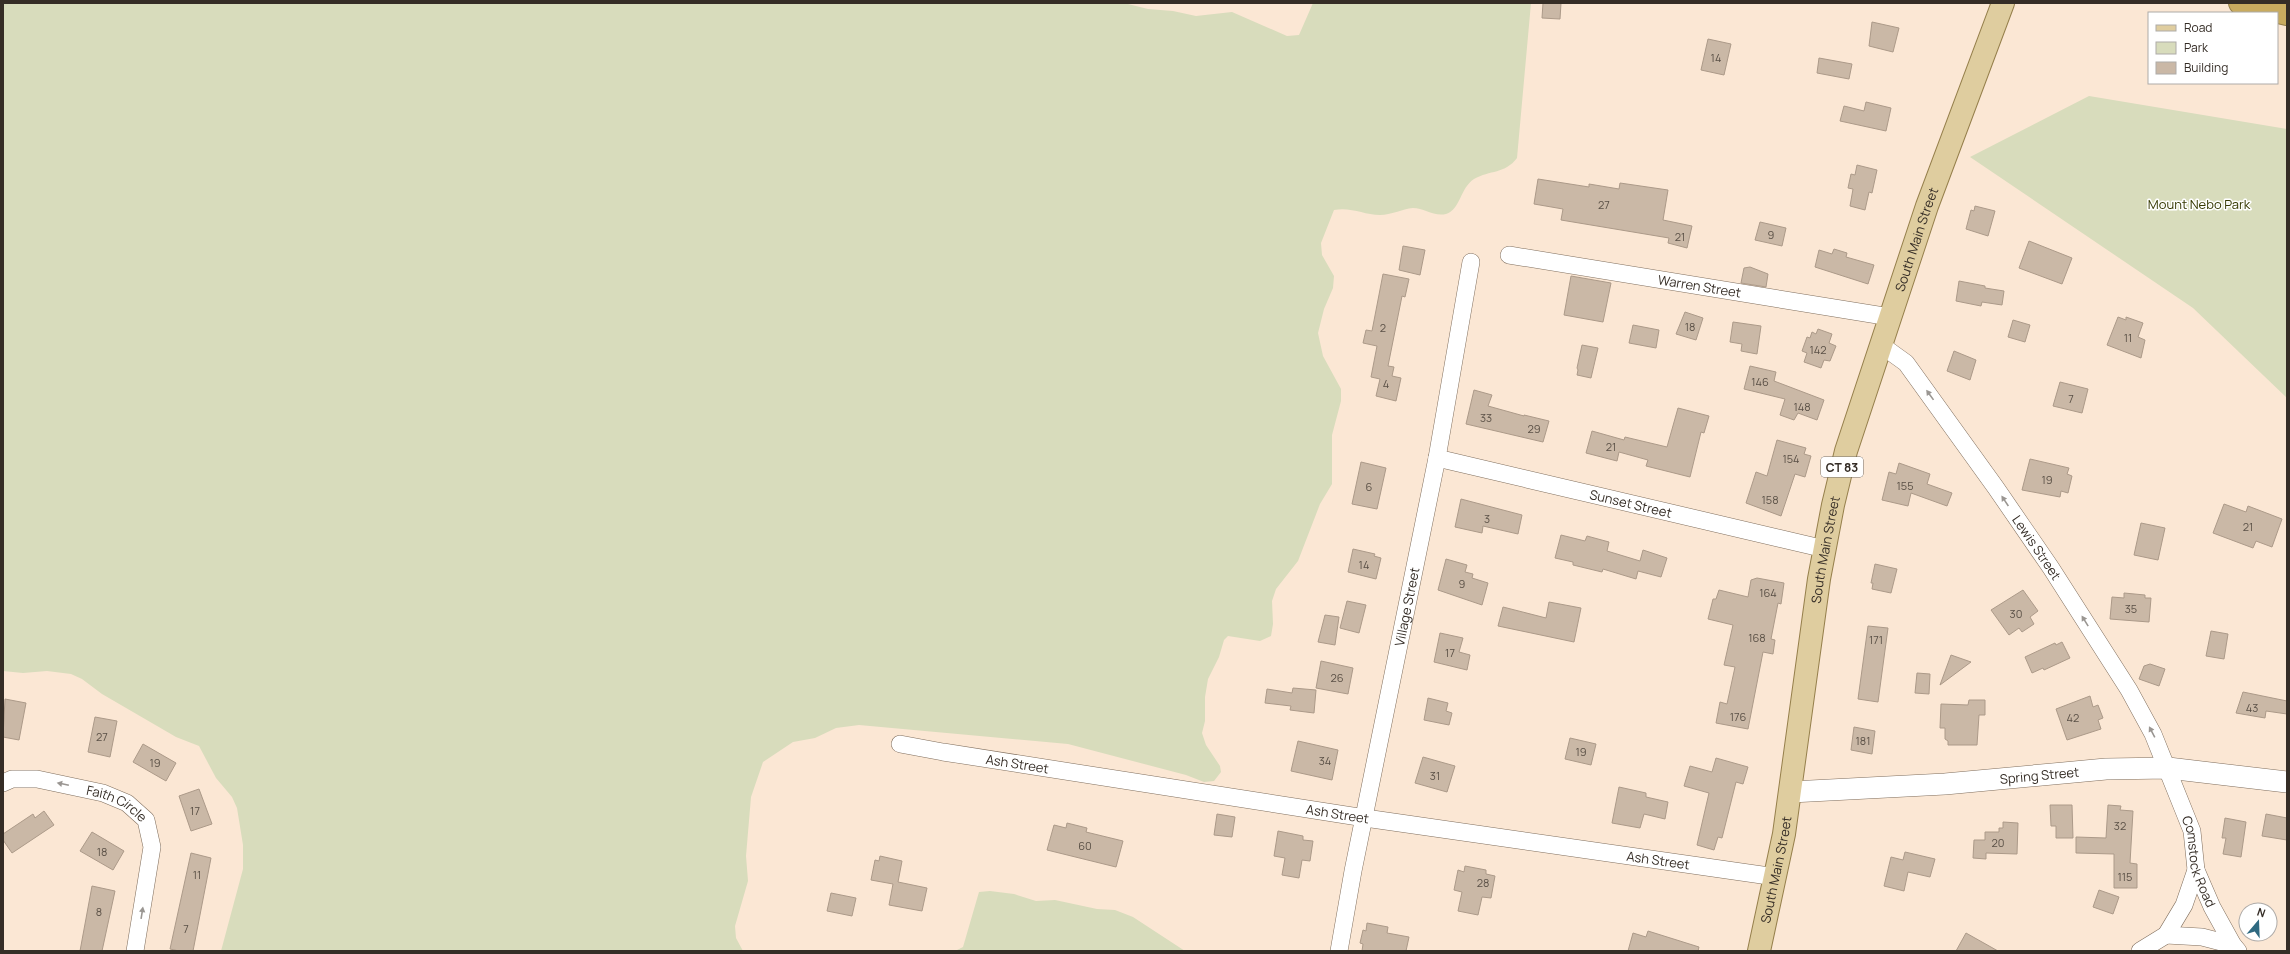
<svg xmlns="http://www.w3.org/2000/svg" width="2290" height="954" viewBox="0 0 2290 954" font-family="Manrope,sans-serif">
	<rect width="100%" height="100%" fill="#fbe7d4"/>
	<g fill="#d8dcbc">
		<path d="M3 3H1124L1148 9 1173 11 1196 16 1232 12 1287 36 1299 35 1313 3H1531L1517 158C1505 174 1490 170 1474 179 1460 188 1461 209 1446 214 1434 217 1424 208 1413 208 1402 209 1391 215 1380 215 1364 215 1352 207 1334 210L1321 243 1322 255 1334 276 1333 288 1324 309 1318 333 1323 356 1341 389V401L1332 435V484L1320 504 1298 561 1276 589 1272 601 1273 624 1271 636 1260 641 1228 636 1224 640 1219 657 1208 679 1205 697V721L1202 733 1206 745 1220 766 1221 772 1214 781 1204 782 1186 775 1068 744 859 725 836 728 815 738 793 742 763 762 751 797 746 856 748 881 735 926 736 938 743 951H221L243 869V845L237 808 232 797 216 778 199 746 176 737 102 694 82 679 71 674 47 671 23 673 3 671Z"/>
		<path d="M2089 96 2287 129V398L2193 308 1970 157Z"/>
		<path d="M990 891 1014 894 1036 901 1055 900 1097 909 1115 910 1133 917 1185 951H920L957 950 963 947 979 892Z"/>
	</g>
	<g fill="#cab8a6" stroke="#ac9a89">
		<path d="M1543 3H1561L1560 19 1542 18Z"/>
		<path d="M1872 22 1899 28 1893 52 1869 46Z"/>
		<path d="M1708 39 1731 44 1724 75 1701 70Z"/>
		<path d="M1819 58 1852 64 1849 79 1817 73Z"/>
		<path d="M1866 102 1891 108 1886 131 1840 121 1844 106 1864 111Z"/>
		<path d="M1857 165 1877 170 1872 193 1869 192 1865 210 1850 206 1853 189 1848 188 1851 174 1855 175Z"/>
		<path d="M1538 179 1589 187V184L1619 189 1620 183 1668 190 1663 220 1692 226 1687 248 1668 243 1669 238 1561 220 1563 209 1534 204Z"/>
		<path d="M1975 206 1995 211 1988 236 1966 229 1971 210 1974 211Z"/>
		<path d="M1760 222 1786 228 1782 246 1755 240Z"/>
		<path d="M2029 241 2072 258 2062 284 2019 268Z"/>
		<path d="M1403 246 1425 250 1420 275 1399 270Z"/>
		<path d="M1834 249 1847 253 1846 257 1874 265 1868 284 1815 267 1819 250 1832 254Z"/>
		<path d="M1750 267 1768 274 1766 287 1741 283 1744 268Z"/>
		<path d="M1383 274 1409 279 1405 297 1402 296 1388 366 1394 367 1392 376 1401 378 1396 401 1376 396 1380 379 1371 377 1377 346 1363 343 1366 330 1372 331Z"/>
		<path d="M1571 276 1611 283 1603 322 1564 315Z"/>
		<path d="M1959 281 1985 286V288L2004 291 2002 305 1982 302 1981 306 1956 301Z"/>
		<path d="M1685 312 1703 318 1696 340 1676 334Z"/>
		<path d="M2118 317 2126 320V317L2143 323 2138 337 2145 340 2141 358 2107 345Z"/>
		<path d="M2013 320 2030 325 2025 342 2008 337Z"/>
		<path d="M1733 322 1761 326 1757 354 1741 351 1742 344 1730 342Z"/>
		<path d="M1633 325 1659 330 1656 348 1629 343Z"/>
		<path d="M1818 329 1832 334 1829 343 1836 346 1830 361 1824 360 1821 368 1804 362 1807 353 1802 351 1807 337 1810 338 1812 332 1816 334Z"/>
		<path d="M1582 345 1598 348 1591 378 1577 375 1578 370 1577 368Z"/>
		<path d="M1954 351 1976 360 1970 380 1947 371Z"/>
		<path d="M1750 366 1776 372 1774 381 1824 400 1817 420 1798 413 1794 420 1780 415 1785 399 1744 389Z"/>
		<path d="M2060 382 2088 389 2082 413 2053 406Z"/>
		<path d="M1474 390 1492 395 1488 406 1524 416V415L1549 421 1543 442 1466 424Z"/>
		<path d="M1678 408 1709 416 1704 433 1701 432 1690 477 1646 466 1648 460 1619 452 1617 461 1586 453 1592 431 1624 440 1625 437 1667 447Z"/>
		<path d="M1777 440 1806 448 1804 454 1811 456 1805 477 1795 474 1781 516 1746 503 1756 472 1767 476Z"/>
		<path d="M2030 459 2069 468 2067 474 2072 476 2068 493 2061 491 2060 497 2022 490Z"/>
		<path d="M1361 462 1386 468 1377 509 1352 504Z"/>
		<path d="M1899 463 1930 474 1927 484 1952 493 1947 506 1911 493 1908 506 1882 500 1889 472 1896 474Z"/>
		<path d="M1461 499 1522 515 1518 534 1483 526 1482 533 1455 527Z"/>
		<path d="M2224 504 2246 512 2248 506 2282 519 2272 547 2256 541 2253 548 2213 533Z"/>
		<path d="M2141 523 2165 528 2158 560 2134 555Z"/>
		<path d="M1561 535 1585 541 1587 536 1609 542 1607 551 1640 561 1643 550 1667 558 1661 577 1638 571 1636 579 1603 569 1602 572 1573 565V562L1555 558Z"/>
		<path d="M1353 549 1375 554 1374 556 1381 558 1376 579 1348 572Z"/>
		<path d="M1446 559 1467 565 1465 572 1473 574 1472 578 1488 583 1482 605 1438 590Z"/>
		<path d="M1875 564 1897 569 1891 593 1872 589 1873 583H1871Z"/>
		<path d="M1757 578 1784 583 1781 604 1778 603 1771 639 1775 640 1773 654 1763 652 1748 729 1716 723 1720 702 1727 704 1735 667 1724 665 1733 625 1708 619 1713 599H1716L1719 590 1748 597 1751 580Z"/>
		<path d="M2023 590 2038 611 2030 617 2034 624 2022 632 2019 628 2009 635 1991 610Z"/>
		<path d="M2124 593 2145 595V598H2151L2149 622 2110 619 2112 597 2124 598Z"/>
		<path d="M1347 601 1366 605 1359 633 1340 628Z"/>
		<path d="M1549 602 1581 608 1574 642 1498 626 1503 607 1546 618Z"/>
		<path d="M1325 615 1339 617 1335 645 1318 642Z"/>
		<path d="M1868 626 1888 628 1878 702 1858 699Z"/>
		<path d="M2211 631 2228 634 2224 659 2206 656Z"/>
		<path d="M1440 633 1463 638 1459 652 1470 655 1467 670 1434 662Z"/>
		<path d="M2062 642 2070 658 2044 670 2043 668 2032 673 2025 657 2055 643 2056 645Z"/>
		<path d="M1951 655 1971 662 1940 685Z"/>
		<path d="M1321 661 1353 668 1348 694 1316 688Z"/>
		<path d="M2150 664 2165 669 2159 686 2139 679 2144 666Z"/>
		<path d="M1917 673 1930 674 1929 694 1915 693Z"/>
		<path d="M1293 688 1316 690 1314 713 1290 710 1291 706 1265 703 1267 689 1292 693Z"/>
		<path d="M2243 692 2287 701V714L2266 711 2265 718 2236 713Z"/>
		<path d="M2090 696 2093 707 2098 705 2103 718 2098 720 2101 729 2067 740 2056 709Z"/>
		<path d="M1428 698 1448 703 1446 711 1452 713 1449 725 1424 720Z"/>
		<path d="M5 699 26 703 19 740 3 737Z"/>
		<path d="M1969 700H1985V715H1979L1977 745H1948V741L1945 739V728H1940L1941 704 1968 705Z"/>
		<path d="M95 717 117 721 110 757 88 752Z"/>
		<path d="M1854 727 1875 731 1872 754 1851 750Z"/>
		<path d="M1570 738 1596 744 1591 765 1565 759Z"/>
		<path d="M1298 741 1338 750 1332 780 1291 771Z"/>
		<path d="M143 744 176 763 166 781 133 762Z"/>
		<path d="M1423 757 1455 766 1447 792 1415 783Z"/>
		<path d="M1716 758 1748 767 1743 784 1736 782 1722 838 1718 837 1714 850 1697 845 1709 793 1684 786 1690 766 1712 772Z"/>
		<path d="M1619 787 1646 793V797L1668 802 1665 819 1644 814 1640 828 1612 823Z"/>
		<path d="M199 789 212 824 191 831 179 796Z"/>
		<path d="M2050 805H2072L2073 838H2056V826H2051Z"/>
		<path d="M2108 805 2121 806 2120 810 2133 811 2130 863 2137 864V888H2114V854L2076 853V837L2106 838Z"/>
		<path d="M44 811 54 825 12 853 3 840V834L33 814 35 818Z"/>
		<path d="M1217 814 1235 817 1232 837 1214 835Z"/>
		<path d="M2266 814 2287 818V840L2262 836Z"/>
		<path d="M2225 818 2246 822 2241 857 2223 854 2226 838H2222Z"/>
		<path d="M2003 822 2018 823 2017 854 1986 853V859L1973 858 1974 840H1985V832H1999V828H2003Z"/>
		<path d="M1067 823 1087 828 1086 832 1123 841 1116 867 1047 850 1054 825 1066 828Z"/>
		<path d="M1278 831 1303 836V840L1313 841 1310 861 1302 860 1299 878 1282 875 1285 858 1274 856Z"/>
		<path d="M92 832 124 851 113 870 80 851Z"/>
		<path d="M1905 852 1935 859 1930 877 1908 872 1904 891 1884 886 1891 857 1903 860Z"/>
		<path d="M191 853 211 858 193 951H179L170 949Z"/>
		<path d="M880 856 902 861 898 882 927 888 922 911 889 905 893 884 871 880 875 860 879 861Z"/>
		<path d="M1465 866 1486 870V874L1495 876 1491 898 1482 897 1478 915 1458 911 1462 892 1454 890 1458 870 1464 872Z"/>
		<path d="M92 886 115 891 102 951H80Z"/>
		<path d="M2099 890 2119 897 2113 914 2093 907Z"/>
		<path d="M831 893 856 898 852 916 827 911Z"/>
		<path d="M1367 923 1388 927 1387 933 1409 937 1406 951H1362L1363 944 1360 943 1363 930 1366 931Z"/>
		<path d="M1648 931 1699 947 1698 951H1628L1633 933 1646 937Z"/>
		<path d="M1966 933 1998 951H1956Z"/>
	</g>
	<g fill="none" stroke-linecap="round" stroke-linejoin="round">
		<defs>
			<g id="minor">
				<path id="s1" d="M1509 255 1890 317"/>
				<path id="s2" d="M1881 345 1906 363 1996 488 2051 568 2129 690 2153 734 2192 831 2196 870 2212 907 2233 945 2238 951"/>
				<path id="s3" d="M1437 458 1825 549"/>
				<path id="s4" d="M900 744 943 752 1365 818 1776 877"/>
				<path id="s5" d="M3 783 12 779H37L103 793 127 803 146 820 152 847 135 951"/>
				<path d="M2166 935 2202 937 2233 945"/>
				<path id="s6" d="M1339 951 1353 871 1437 458 1471 262"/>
				<path d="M2140 951 2166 935 2184 905 2196 870"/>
			</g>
			<g id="tertiary">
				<path id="s7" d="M1791 792 1945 784 2106 769 2168 768 2287 782"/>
			</g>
			<g id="primary">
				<path id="s8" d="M1759 951 1784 834 1819 579 1833 505 1846 451 1927 206 2003 3"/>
			</g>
			<path id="motorway" d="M2240 3 2287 14"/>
		</defs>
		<use href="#minor" stroke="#806f5e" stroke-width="18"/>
		<use href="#tertiary" stroke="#806f5e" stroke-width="22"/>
		<use href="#primary" stroke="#957f4b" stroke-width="24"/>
		<use href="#motorway" stroke="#957f4b" stroke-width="24"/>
		<use href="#minor" stroke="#fff" stroke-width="17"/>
		<use href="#tertiary" stroke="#fff" stroke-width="21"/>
		<use href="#primary" stroke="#dfcd9f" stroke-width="22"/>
		<use href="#motorway" stroke="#c9ab5f" stroke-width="22"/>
	</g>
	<defs><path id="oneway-solid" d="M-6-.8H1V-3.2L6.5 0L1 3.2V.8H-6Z"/></defs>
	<g fill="#9a9692">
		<use href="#oneway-solid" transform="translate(1930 395) rotate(-126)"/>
		<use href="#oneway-solid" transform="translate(2005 501) rotate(-124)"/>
		<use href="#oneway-solid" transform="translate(2085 621) rotate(-122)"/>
		<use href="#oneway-solid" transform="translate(2152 732) rotate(-118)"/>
		<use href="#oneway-solid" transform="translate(63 784) rotate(-168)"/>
		<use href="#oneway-solid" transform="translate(142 913) rotate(-81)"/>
	</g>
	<g text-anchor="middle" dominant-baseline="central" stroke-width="3" stroke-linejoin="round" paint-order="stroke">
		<g font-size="11" fill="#5a5046">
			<text x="1716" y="57">14</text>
			<text x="1604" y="204">27</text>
			<text x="1771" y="234">9</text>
			<text x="1680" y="236">21</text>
			<text x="1690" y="326">18</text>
			<text x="1383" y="327">2</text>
			<text x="2128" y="337">11</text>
			<text x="1818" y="349">142</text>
			<text x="1760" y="381">146</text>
			<text x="1386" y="383">4</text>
			<text x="2071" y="398">7</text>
			<text x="1802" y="406">148</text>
			<text x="1486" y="417">33</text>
			<text x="1534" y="428">29</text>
			<text x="1611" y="446">21</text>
			<text x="1791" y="458">154</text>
			<text x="2047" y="479">19</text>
			<text x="1905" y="485">155</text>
			<text x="1369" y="486">6</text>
			<text x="1770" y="499">158</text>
			<text x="1487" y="518">3</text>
			<text x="2248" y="526">21</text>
			<text x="1364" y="564">14</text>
			<text x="1462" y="583">9</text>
			<text x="1768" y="592">164</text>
			<text x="2131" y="608">35</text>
			<text x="2016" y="613">30</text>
			<text x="1757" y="637">168</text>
			<text x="1876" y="639">171</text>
			<text x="1450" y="652">17</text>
			<text x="1337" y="677">26</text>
			<text x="2252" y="707">43</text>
			<text x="1738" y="716">176</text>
			<text x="2073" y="717">42</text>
			<text x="102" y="736">27</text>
			<text x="1863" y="740">181</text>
			<text x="1581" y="751">19</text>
			<text x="1325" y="760">34</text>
			<text x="155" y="762">19</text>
			<text x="1435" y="775">31</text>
			<text x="195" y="810">17</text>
			<text x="2120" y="825">32</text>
			<text x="1998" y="842">20</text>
			<text x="1085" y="845">60</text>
			<text x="102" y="851">18</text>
			<text x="197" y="874">11</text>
			<text x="2125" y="876">115</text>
			<text x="1483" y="882">28</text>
			<text x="99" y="911">8</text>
			<text x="186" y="928">7</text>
		</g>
		<rect fill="#fff" stroke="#726c67" stroke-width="1" x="1821" y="457" width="42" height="20" rx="3"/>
		<g font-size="12" font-weight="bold" fill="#352d26">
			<text x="1842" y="467">CT 83</text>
		</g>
		<g font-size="13" fill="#353800" stroke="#fff">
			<text x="2199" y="204">Mount Nebo Park</text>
		</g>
		<g font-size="13" fill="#352d26" stroke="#fff">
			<text stroke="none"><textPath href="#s8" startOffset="731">South Main Street</textPath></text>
			<text stroke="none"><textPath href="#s1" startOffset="193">Warren Street</textPath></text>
			<text stroke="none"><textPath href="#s3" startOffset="199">Sunset Street</textPath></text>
			<text stroke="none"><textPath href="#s2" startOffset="257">Lewis Street</textPath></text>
			<text stroke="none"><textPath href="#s8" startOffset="407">South Main Street</textPath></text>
			<text stroke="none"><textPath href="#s6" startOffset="351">Village Street</textPath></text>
			<text stroke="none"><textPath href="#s4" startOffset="119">Ash Street</textPath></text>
			<text stroke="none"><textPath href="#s7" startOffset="249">Spring Street</textPath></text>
			<text stroke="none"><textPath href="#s5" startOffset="119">Faith Circle</textPath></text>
			<text stroke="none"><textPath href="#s4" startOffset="443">Ash Street</textPath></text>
			<text stroke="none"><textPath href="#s4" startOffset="767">Ash Street</textPath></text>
			<text stroke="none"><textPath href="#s2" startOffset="613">Comstock Road</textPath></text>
			<text stroke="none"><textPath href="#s8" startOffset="83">South Main Street</textPath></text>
		</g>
	</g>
	<rect width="2290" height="954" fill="none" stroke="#352d26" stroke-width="8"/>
	<rect x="2148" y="12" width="130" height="72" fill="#ffffff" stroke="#aeaba8"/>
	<rect x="2156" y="25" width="20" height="6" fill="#dfcd9f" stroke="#aeaba8"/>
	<text x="2184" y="32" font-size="12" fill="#352d26">Road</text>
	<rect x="2156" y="42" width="20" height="12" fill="#d8dcbc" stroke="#aeaba8"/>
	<text x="2184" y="52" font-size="12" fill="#352d26">Park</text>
	<rect x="2156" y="62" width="20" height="12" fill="#cab8a6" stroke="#aeaba8"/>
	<text x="2184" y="72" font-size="12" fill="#352d26">Building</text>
	<g transform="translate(2258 922) rotate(19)"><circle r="19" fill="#ffffff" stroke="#aeaba8"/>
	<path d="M0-3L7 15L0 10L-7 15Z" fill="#2e6981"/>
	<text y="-6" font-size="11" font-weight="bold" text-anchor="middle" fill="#352d26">N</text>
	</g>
</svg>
